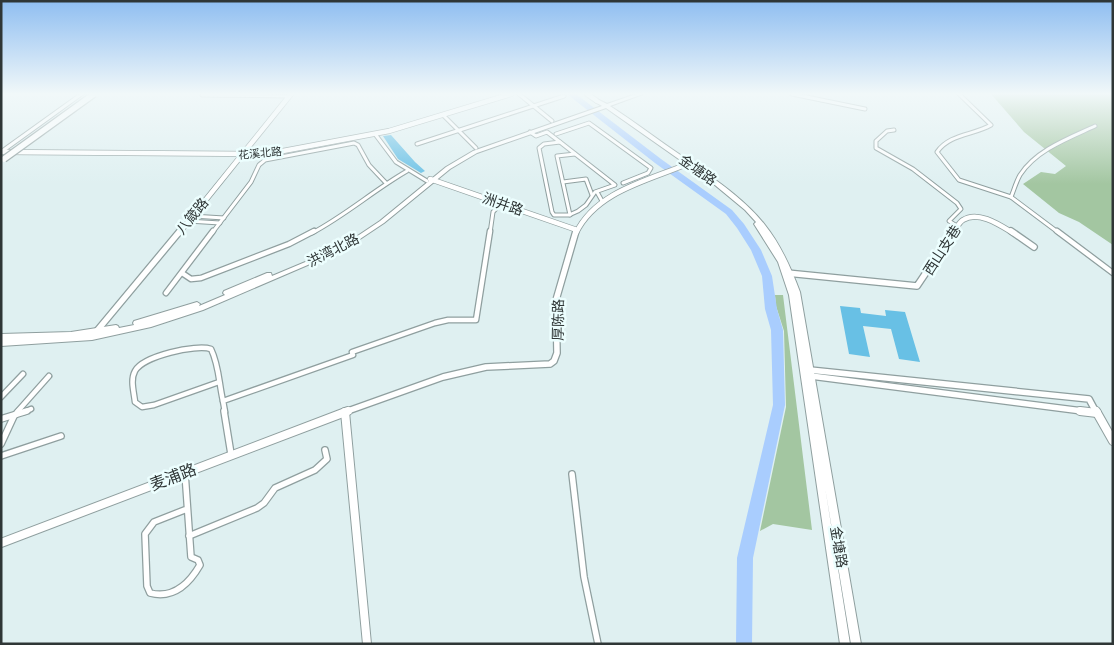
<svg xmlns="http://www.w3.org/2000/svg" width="1114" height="645" viewBox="0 0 1114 645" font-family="Cabin,'Noto Sans SC',sans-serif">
	<rect width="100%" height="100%" fill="#dff0f1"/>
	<g fill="#a3c6a1">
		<path d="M991 94H1113V245L1079 222 1059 213 1023 184 1041 172 1055 174 1066 166 1024 132Z"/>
		<path d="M775 295H783L812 530 773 524 760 531 786 407 784 331 776 306Z"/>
	</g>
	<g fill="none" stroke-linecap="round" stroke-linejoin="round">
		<path fill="#a9cdfe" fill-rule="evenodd" d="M567 94H576L661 159 732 210 744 224 761 250 772 276 777 309 783 330 785 405 753 558 752 644H736L737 558 773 405 771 330 765 309 762 276 751 250 737 228 726 214 655 163Z"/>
	</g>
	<g fill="#68c0e5">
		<path d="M391 135 415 162 425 171 421 173 398 159 383 136Z"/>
		<path d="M840 306 860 308 861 313 886 316 885 310 905 312 920 362 899 359 891 329 863 326 870 357 849 354Z"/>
	</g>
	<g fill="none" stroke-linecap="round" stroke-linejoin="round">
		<defs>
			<g id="minor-far2">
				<path d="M519 94 552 121"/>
				<path d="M792 94 865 109"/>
				<path d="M959 94 991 125C974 135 949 134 937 152L959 180 1011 197 1059 233"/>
				<path d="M202 95 290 96"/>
				<path d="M443 115 476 148"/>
				<path d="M894 130 887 131 876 141V148L913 169 957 203 961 209 949 221 957 226"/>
				<path d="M530 132 536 136 547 132 560 142"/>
				<path d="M375 134 396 162 427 181"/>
				<path d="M556 134 589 123 651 168 648 173 623 183"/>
				<path d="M560 142 615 185 595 192 586 205 578 211 569 215H554L552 212 539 148 544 144Z"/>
				<path d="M417 144 564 96"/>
				<path d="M563 182 586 179 592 195"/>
				<path d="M597 192 602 201"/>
				<path d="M1011 197C1014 190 1016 182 1020 175 1036 150 1069 138 1095 126"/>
				<path d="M570 215 557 156 575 154"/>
				<path d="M192 216 224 218"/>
				<path d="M188 221 220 223"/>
				<path d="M212 233 251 182 259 165 265 160 354 143 358 145 369 165 386 183"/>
				<path d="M312 233C346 215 374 190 407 171"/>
				<path d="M490 233 493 212 501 203"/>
			</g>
			<g id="minor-far1">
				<path d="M1057 231 1113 273"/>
				<path d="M182 273 191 279 201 278 289 244 314 231"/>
				<path d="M166 293 213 231"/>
				<path d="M219 382 154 405 142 407 135 402C134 392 130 380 135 371 143 356 196 344 211 349 219 365 219 384 223 401"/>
				<path d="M1 397 23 374"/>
				<path d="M17 412 49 376"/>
				<path d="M24 412 31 409"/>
				<path d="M225 412 223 401 353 355 352 352 435 323 448 320H476L490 231"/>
			</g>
			<g id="minor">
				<path d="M224 411 231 454"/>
				<path d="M1 419 27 411"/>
				<path d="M1 444 14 416 19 411"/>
				<path d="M1 456 61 436"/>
				<path d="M185 473 191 557 198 560 200 565C189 584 173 599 150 593L147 586 145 534 154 522 187 509"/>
				<path d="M572 474 584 577 598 644"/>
				<path d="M189 536 257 508 264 503 275 488 315 470 327 459 325 450"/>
			</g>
			<g id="tertiary-far2">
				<path d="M587 94 597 101"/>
				<path d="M1 152 267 154 389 131 511 94"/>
				<path d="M430 179 577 230"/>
				<path d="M179 233 291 94"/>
				<path d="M576 233C596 192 646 181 685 165"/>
				<path d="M953 233C956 229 959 222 963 220 978 210 1000 225 1013 233"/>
			</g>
			<g id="tertiary-far1">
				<path d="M1011 231 1034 247"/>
				<path d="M787 273 917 286 954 231"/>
				<path d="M96 332 180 231"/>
				<path d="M810 370 1089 399 1096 412"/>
				<path d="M811 376 1090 412"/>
				<path d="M345 412 443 377 486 367 550 364 554 361 557 353 556 300 576 231"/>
			</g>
			<g id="tertiary">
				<path d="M1080 411 1097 413"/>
				<path d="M1096 411 1113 441"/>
				<path d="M345 412 367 644"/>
				<path d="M1 543 348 411"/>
			</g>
			<g id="secondary">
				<path d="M79 94H84L1 154V150Z"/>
				<path d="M636 94H643L610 106C635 122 658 140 682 156 711 177 743 197 765 225 781 245 791 268 800 292L861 644H851L825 487 850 644H840L789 295 778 262 754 224 756 222 745 210 710 181 606 108 477 153 450 169 384 223 345 249 203 310 151 327 92 340 1 346V340L18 339 1 340V334L71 332 116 325 118 326 119 328 134 325 133 323 134 321 197 302 200 304 199 306 145 323 199 306 225 295 223 293 224 291 267 273H271L272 276 341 247 380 221 446 167 473 151 602 106 595 102V100H599L607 104Z"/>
			</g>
		</defs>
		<use href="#minor-far2" stroke="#8f9f9f" stroke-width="5"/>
		<use href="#minor-far1" stroke="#8f9f9f" stroke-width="7"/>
		<use href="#minor" stroke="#8f9f9f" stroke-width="8"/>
		<use href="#tertiary-far2" stroke="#8f9f9f" stroke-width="6"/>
		<use href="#tertiary-far1" stroke="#8f9f9f" stroke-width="8"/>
		<use href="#tertiary" stroke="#8f9f9f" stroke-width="10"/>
		<use href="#secondary" stroke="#8f9f9f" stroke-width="2"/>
		<use href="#minor-far2" stroke="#fff" stroke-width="3"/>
		<use href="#minor-far1" stroke="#fff" stroke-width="4.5"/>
		<use href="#minor" stroke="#fff" stroke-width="5.5"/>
		<use href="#tertiary-far2" stroke="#fff" stroke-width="4.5"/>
		<use href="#tertiary-far1" stroke="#fff" stroke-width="5.5"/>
		<use href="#tertiary" stroke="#fff" stroke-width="8"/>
		<use href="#secondary" fill="#fff" fill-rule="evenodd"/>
		<defs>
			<path id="trunk-bridge" d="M4 159 94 94"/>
		</defs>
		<use href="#trunk-bridge" stroke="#8f9f9f" stroke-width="8" stroke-linecap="butt"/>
		<use href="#trunk-bridge" stroke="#fff" stroke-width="5.5"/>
	</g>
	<linearGradient id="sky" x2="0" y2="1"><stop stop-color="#8fbef1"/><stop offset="0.51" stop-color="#f1f8f9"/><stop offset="1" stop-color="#f1f8f9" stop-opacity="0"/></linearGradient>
	<rect width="1114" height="184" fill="url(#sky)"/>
	<g text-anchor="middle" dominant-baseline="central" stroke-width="5" stroke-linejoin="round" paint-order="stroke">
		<g font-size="11" fill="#2f3636" stroke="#ecfefe">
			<text transform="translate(260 153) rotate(-5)">花溪北路</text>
		</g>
		<g font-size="14" fill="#2f3636" stroke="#ecfefe">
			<text transform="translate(698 170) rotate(35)">金塘路</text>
			<text transform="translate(503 204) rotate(19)">洲井路</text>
			<text transform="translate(192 216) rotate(-51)">八箴路</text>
			<text transform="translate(333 250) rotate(-27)">洪湾北路</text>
			<text transform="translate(942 250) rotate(-57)">西山支巷</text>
			<text transform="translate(558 320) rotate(-89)">厚陈路</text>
			<text transform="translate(839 547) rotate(80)">金塘路</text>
		</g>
		<g font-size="16" fill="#2f3636" stroke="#ecfefe">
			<text transform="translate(173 477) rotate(-21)">麦浦路</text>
		</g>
	</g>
	<rect width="1114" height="645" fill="none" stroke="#2f3636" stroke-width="5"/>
</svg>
